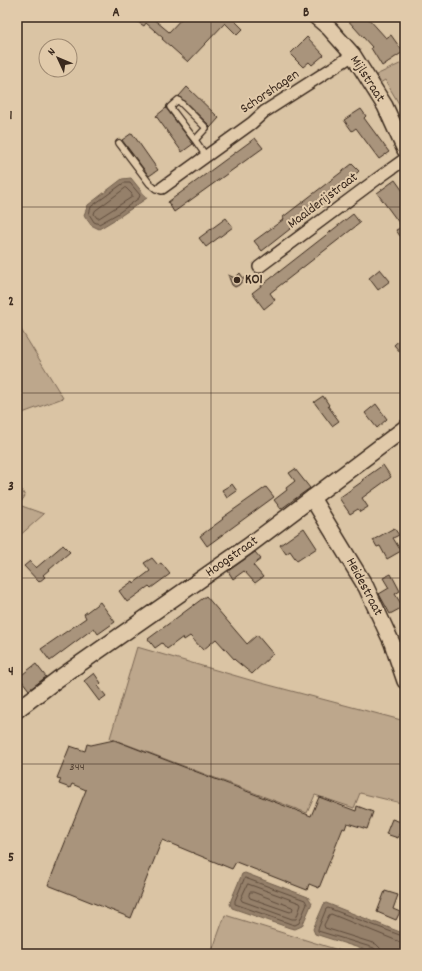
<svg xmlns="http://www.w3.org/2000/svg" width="422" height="971" viewBox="0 0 422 971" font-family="Dekko,sans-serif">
	<rect width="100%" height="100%" fill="#dac4a4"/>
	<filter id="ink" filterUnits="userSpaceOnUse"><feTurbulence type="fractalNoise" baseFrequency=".025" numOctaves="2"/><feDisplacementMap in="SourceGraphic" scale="8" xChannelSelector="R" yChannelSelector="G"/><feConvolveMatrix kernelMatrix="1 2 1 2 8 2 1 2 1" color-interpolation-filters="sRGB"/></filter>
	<g filter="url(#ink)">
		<g fill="#bda78c" stroke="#7c6855">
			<path d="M405 53V114L385 80 380 83 376 75 404 62Z"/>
			<path d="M17 323 63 398 17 415Z"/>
			<path d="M17 482 25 496 19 505 44 514 17 538Z"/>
			<path d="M137 647 250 680 405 721V804L360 793 354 808 315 795 307 813 110 738Z"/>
			<path d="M225 915 351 954H211Z"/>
		</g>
		<g fill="#95806a" stroke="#715e4c">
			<path d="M131 178 147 198 119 217 99 229 91 225 84 215 88 205 122 179Z"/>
			<path d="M245 873 308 897 312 903 302 926 295 929 290 928 232 908 230 904 231 900 242 874Z"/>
			<path d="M326 903 405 934V954H378L315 934 313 929 324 904Z"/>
		</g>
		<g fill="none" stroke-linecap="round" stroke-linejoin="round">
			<g stroke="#5f4c3c" stroke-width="1">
				<path d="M124 183H130L140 195 139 198 117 214 99 224 94 222 89 214 91 207Z"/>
				<path d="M126 188 132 194V197L99 218H97L94 214 95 211Z"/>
				<path d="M245 878 305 900 307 904 299 923 295 925 291 924 235 904V901Z"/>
				<path d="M248 884 300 903 301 905 296 919H292L242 901 241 899Z"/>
				<path d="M250 892H253L292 907 293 908 292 911 290 912 250 898 249 896Z"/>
				<path d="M377 954 376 950 374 948 318 931V929L326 909 328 908 405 937"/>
				<path d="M382 954 380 948 376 944 325 928 324 925 329 915 331 914 400 942H405"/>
			</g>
		</g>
		<g fill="#a9947b" stroke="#3b2a1e">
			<path d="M130 17H151L169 32 183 17H231L243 29 237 35 225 23 188 62 162 39 163 38 146 23 144 26Z"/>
			<path d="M345 17H367L386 38 391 35 403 52 382 66 371 48 372 47Z"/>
			<path d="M307 37 324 55 312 65 309 62 303 67 290 54Z"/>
			<path d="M187 87 219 118 210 128 209 125 179 96Z"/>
			<path d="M166 108 193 144 182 152 156 116Z"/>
			<path d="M361 109 366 116 364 118 389 152 379 159 356 128 352 131 344 120Z"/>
			<path d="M132 133 158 170 149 176 122 140Z"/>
			<path d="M255 138 263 148 174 212 168 202Z"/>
			<path d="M352 164 359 171 354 176 355 178 262 251 254 241 284 219 283 217Z"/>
			<path d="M395 180 405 194V233L400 236 396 230 402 227 377 193Z"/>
			<path d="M353 214 360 223 270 293 275 300 264 309 252 293Z"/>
			<path d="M226 218 233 227 206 247 199 238Z"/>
			<path d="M380 269 390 281 378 290 369 278Z"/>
			<path d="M240 273 244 279 239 285 235 287 232 285 228 275 235 278Z"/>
			<path d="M405 335V350L401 353 394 345Z"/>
			<path d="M323 396 329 405 328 406 339 421 332 426 314 402Z"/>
			<path d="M376 404 387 419 377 428 365 413Z"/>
			<path d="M383 465 391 477 362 498 368 507 360 512 358 509 350 514 339 498 363 481 362 480Z"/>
			<path d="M295 469 310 488 281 509 274 500 287 490 286 488 295 481 289 473Z"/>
			<path d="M232 484 237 491 227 498 222 490Z"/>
			<path d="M266 487 274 497 207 546 200 536 223 519 222 518Z"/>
			<path d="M304 528 317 548 297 561 290 551 286 554 280 545Z"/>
			<path d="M394 528 399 535 393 538 401 551 387 559 380 546 377 547 373 540Z"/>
			<path d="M63 545 70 552 43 575 45 577 39 582 24 566 30 561 36 568Z"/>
			<path d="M255 552 261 559 253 565 263 577 255 583 244 571 233 579 228 571Z"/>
			<path d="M152 558 158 565 161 563 170 574 151 588 149 586 127 602 119 591 133 581 134 583 150 571 144 563Z"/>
			<path d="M391 574 400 591 395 594 403 607 390 614 379 594 389 588 383 578Z"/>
			<path d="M206 596 247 644 257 635 273 654 252 674 235 660 216 639 203 650 190 636 184 640 183 637 167 649 162 643 155 648 148 639Z"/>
			<path d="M100 602 115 622 98 634 94 628 50 661 41 649 86 618 84 614Z"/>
			<path d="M36 664 46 677 29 690 19 677Z"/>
			<path d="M94 673 101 683 98 686 106 696 99 701 84 681Z"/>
			<path d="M114 740 311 816 319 797 356 811 357 806 373 812 367 829 347 823 345 829 343 828 319 888 309 884 307 890 236 862 232 869 162 840 131 918 48 885 86 790 72 784 70 788 59 784 61 779 57 778 70 746 85 751 87 744 91 745Z"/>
			<path d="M392 819 404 823 398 838 386 834Z"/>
			<path d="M385 891 398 895 393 909 400 912 396 920 377 912Z"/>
		</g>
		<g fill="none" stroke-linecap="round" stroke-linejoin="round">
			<defs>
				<g id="lane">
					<path d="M195 140 170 107 178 100 206 128 195 140 206 156"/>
					<path d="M119 143 150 184 156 189 162 188"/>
				</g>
				<g id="street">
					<path d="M162 188 252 123 264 112 353 55"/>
					<path d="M259 267 377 179 405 159"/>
				</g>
				<g id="secondary">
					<path d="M316 17 329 28 353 55 385 106 405 150"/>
					<path d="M312 498 366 587 392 643 405 681"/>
					<path d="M17 710 58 679 247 547 405 428"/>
				</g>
			</defs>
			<use href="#lane" stroke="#3b2a1e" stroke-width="8"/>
			<use href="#street" stroke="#3b2a1e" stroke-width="14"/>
			<use href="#secondary" stroke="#3b2a1e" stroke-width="18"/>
			<use href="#lane" stroke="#e1caaa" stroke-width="5.5"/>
			<use href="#street" stroke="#e1caaa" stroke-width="11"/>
			<use href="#secondary" stroke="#e1caaa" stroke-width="15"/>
		</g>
	</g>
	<path fill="none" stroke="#3b2a1e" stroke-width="1" stroke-opacity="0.55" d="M211 17V954M17 207H405M17 393H405M17 578H405M17 764H405"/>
	<circle fill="#3b2a1e" stroke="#e1caaa" stroke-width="1.5" cx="237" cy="280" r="4"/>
	<g text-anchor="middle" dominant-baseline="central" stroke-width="4" stroke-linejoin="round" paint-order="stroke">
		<g font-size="12" fill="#564435">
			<text x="77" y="767">344</text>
		</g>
		<g font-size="14" fill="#3b2a1e" stroke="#e1caaa">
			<text transform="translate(367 79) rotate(57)">Mijlstraat</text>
			<text transform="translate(270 92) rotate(-34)">Schorshagen</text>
			<text transform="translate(323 201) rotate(-37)">Maalderijstraat</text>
			<text transform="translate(232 557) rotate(-35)">Hoogstraat</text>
			<text transform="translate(364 587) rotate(62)">Heidestraat</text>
		</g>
		<g font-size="14" font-weight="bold" fill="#3b2a1e" stroke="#e1caaa" text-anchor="start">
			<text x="245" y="280">KO1</text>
		</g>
	</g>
	<rect width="422" height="971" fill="none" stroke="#e1caaa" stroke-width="44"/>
	<g transform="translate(58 58) rotate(314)"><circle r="19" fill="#e1caaa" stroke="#9f8a72"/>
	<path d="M0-3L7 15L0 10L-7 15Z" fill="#3b2a1e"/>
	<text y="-6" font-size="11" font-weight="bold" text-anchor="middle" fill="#3b2a1e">N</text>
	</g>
	<rect x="22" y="22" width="378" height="927" fill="none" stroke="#3b2a1e" stroke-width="1.5"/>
	<g font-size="13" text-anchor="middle" font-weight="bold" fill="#3b2a1e">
		<text x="116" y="16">A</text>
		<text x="306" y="16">B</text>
		<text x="11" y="119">1</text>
		<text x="11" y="305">2</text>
		<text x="11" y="490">3</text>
		<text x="11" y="675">4</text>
		<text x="11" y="861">5</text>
	</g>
</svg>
